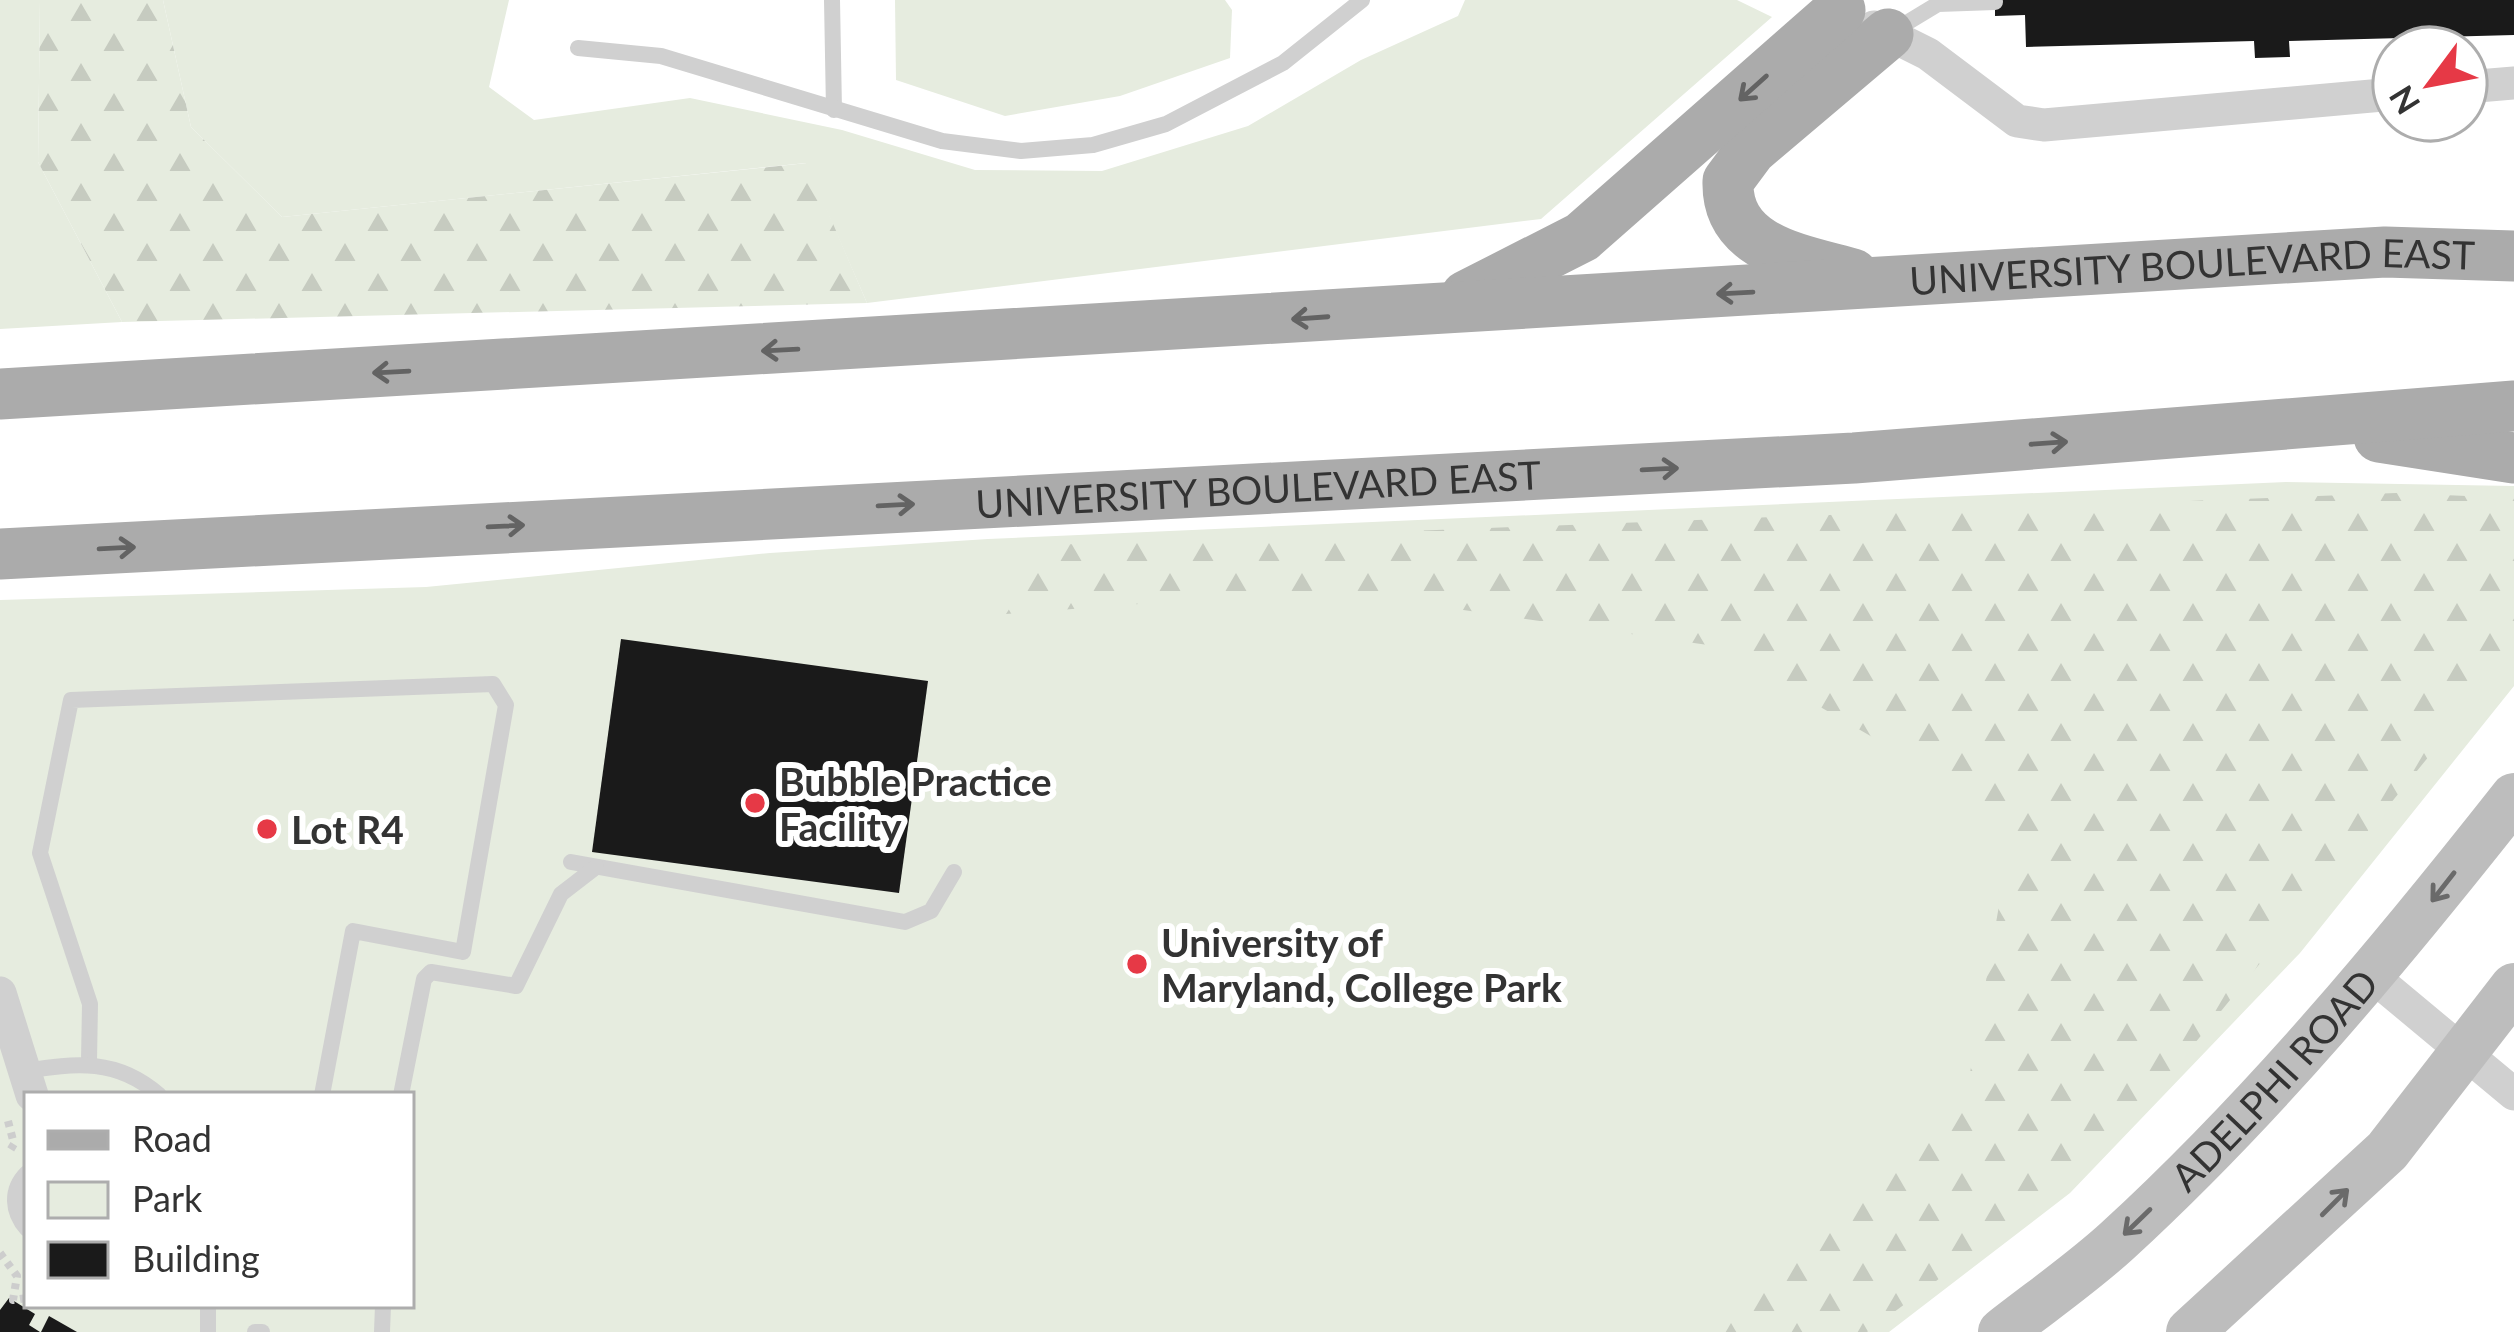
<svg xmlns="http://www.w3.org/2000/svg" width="2514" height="1332" viewBox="0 0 2514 1332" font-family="Lato,sans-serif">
	<defs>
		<pattern id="forest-firs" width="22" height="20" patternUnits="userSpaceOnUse" patternTransform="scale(3)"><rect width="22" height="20" fill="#e6ecdf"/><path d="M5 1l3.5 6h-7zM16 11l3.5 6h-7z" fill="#c6cbc0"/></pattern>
	</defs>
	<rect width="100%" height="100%" fill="#fff"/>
	<g fill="#e6ecdf" fill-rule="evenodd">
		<path d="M0 0H40L38 162 122 322 0 329Z"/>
		<path d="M163 0H509L489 87 534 120 690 98 842 130 975 170 1102 171 1248 126 1361 60 1458 16 1465 0H1737L1772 17 1541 219 867 303 806 163 282 217 191 127Z"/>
		<path d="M895 0H1225L1232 10 1230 58 1120 96 1005 116 896 80Z"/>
		<path d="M2286 482 2514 486V686L2300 953 2070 1193 1889 1332H0V600L426 587 770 553 988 539ZM27 1095H411V1305H27Z"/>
	</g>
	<g fill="url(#forest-firs)">
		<path d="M40 0H163L191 127 282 217 807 163 867 303 122 322 38 162Z"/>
		<path d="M2396 493 2514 498V652L2155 1092 2062 1188 1867 1332H1701L1892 1155 1970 1073 2014 819 1715 646 1324 590 1006 614 1050 545Z"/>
	</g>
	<g fill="#1a1a1a">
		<path d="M1995 0H2514V35L2289 41 2290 57 2255 58 2254 41 2026 47 2025 15 1995 16Z"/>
		<path d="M621 639 928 681 899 893 592 852Z"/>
		<path d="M9 1298 35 1314 29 1325 40 1332H0V1310Z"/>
		<path d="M49 1316 77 1332H41Z"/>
	</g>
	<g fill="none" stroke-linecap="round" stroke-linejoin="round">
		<g stroke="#cdcdcd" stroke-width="8" stroke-dasharray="6 6" stroke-linecap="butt">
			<path d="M8 1121 14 1144 9 1152"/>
			<path d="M0 1253 17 1276 13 1300 27 1298"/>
			<path d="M62 1305H83"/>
		</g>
		<g stroke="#d0d0d0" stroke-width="16">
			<path d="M832 0 834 110"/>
			<path d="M1890 33 1938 4 1995 2"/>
			<path d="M578 48 661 56 942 141 1021 151 1093 145 1166 124 1283 63 1362 0"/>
			<path d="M571 862 905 922 931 911 954 872"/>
			<path d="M89 1061 90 1004 40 853 71 700 493 684 506 705 463 952 353 931 322 1095"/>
			<path d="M24 1071C76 1063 117 1058 159 1095"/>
			<path d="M401 1095 424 979 431 972 516 986 561 894 596 867"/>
			<path d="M27 1173C10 1190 12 1212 27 1229"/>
			<path d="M208 1332V1305"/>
			<path d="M255 1332H262"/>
			<path d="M382 1332 383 1305"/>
		</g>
		<g stroke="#d0d0d0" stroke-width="33">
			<path d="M1874 27 1928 54 2017 121 2044 125 2394 94"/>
			<path d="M2466 87 2514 83"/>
			<path d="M2371 975 2514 1094"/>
			<path d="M0 993 32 1095"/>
		</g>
		<g stroke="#bdbdbd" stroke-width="48">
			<path id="s1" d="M2002 1332C2040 1302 2081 1274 2117 1241 2264 1106 2391 953 2514 797"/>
			<path d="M2190 1332 2387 1151 2514 987"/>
		</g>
		<g stroke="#ababab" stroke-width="51">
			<path d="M1853 274C1799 259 1726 249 1728 181L1751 150 1888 34"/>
			<path d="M1466 296 1582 237 1840 10"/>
			<path id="s2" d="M0 394 2385 252 2514 256"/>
			<path d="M2379 437 2514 458"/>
			<path id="s3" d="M0 554 1854 458 2514 406"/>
		</g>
	</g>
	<defs><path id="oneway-shaft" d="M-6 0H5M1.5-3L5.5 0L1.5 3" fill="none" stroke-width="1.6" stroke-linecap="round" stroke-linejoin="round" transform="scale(3)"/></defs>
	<g stroke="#636363">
		<use href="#oneway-shaft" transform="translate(1753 88) rotate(138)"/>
		<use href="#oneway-shaft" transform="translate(1735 293) rotate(177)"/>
		<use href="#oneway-shaft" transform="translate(1310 318) rotate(176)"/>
		<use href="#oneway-shaft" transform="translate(780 350) rotate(177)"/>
		<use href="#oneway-shaft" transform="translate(391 372) rotate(177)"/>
		<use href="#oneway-shaft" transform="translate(2049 443) rotate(-4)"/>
		<use href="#oneway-shaft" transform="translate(1660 469) rotate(-3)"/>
		<use href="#oneway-shaft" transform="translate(896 505) rotate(-3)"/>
		<use href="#oneway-shaft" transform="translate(506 526) rotate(-3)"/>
		<use href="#oneway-shaft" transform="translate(117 548) rotate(-3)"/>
	</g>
	<g stroke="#6a6a6a">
		<use href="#oneway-shaft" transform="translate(2443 887) rotate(128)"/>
		<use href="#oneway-shaft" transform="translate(2335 1202) rotate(-45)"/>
		<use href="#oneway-shaft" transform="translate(2137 1222) rotate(136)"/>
	</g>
	<g fill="#e63946" stroke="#fff" stroke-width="4.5">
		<circle cx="755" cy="803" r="12"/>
		<circle cx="267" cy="829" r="12"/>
		<circle cx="1137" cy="964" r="12"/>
	</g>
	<g text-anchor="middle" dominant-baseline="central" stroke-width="12" stroke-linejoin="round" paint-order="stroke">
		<g font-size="39" fill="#333" stroke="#fff">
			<text stroke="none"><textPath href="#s2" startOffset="2196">UNIVERSITY BOULEVARD EAST</textPath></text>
			<text stroke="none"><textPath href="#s3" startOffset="1260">UNIVERSITY BOULEVARD EAST</textPath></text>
			<text stroke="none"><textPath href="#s1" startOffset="372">ADELPHI ROAD</textPath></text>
		</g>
		<g font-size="39" font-weight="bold" fill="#333" stroke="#fff" text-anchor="start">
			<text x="779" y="781">Bubble Practice<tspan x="779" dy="45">Facility</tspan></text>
			<text x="291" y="829">Lot R4</text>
			<text x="1161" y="942">University of<tspan x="1161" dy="45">Maryland, College Park</tspan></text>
		</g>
	</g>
	<rect x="24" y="1092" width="390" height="216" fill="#ffffff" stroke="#adadad" stroke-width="3"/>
	<rect x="48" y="1131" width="60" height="18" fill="#ababab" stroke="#adadad" stroke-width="3"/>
	<text x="132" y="1152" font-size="36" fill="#333333">Road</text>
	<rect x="48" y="1182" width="60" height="36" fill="#e6ecdf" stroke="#adadad" stroke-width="3"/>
	<text x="132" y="1212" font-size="36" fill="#333333">Park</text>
	<rect x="48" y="1242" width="60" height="36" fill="#1a1a1a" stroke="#adadad" stroke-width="3"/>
	<text x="132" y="1272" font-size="36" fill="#333333">Building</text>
	<g transform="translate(2430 84) rotate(238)"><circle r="57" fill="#ffffff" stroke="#adadad" stroke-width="3"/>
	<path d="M0-9L21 45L0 30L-21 45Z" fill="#e63946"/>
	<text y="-18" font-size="33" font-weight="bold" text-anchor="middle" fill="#333333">N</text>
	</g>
</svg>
